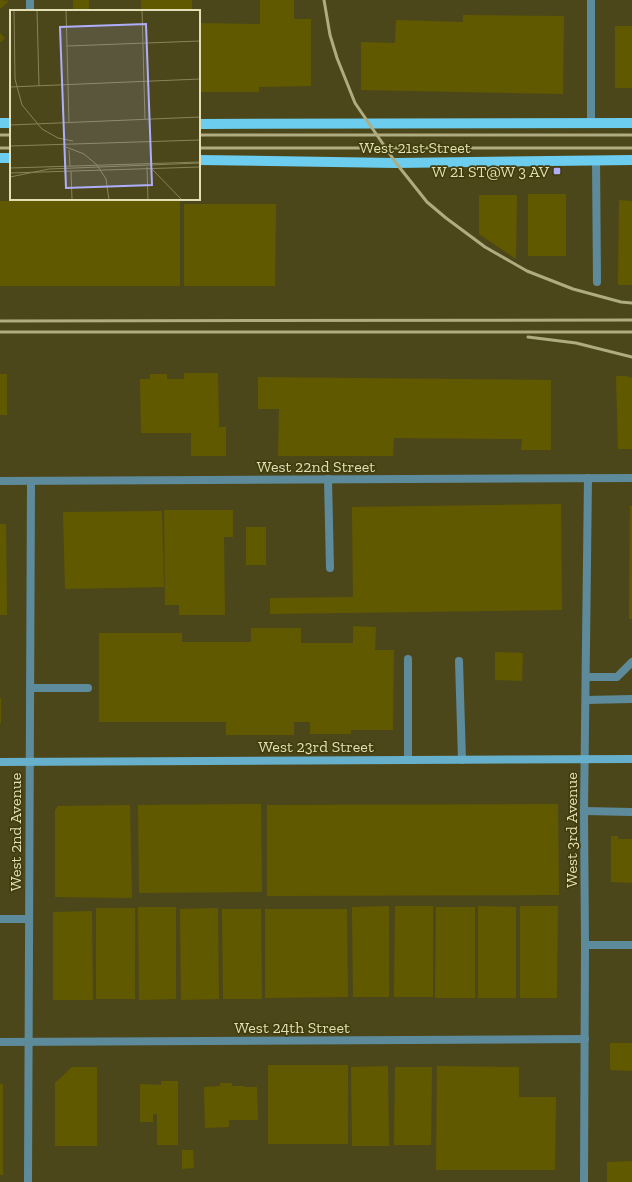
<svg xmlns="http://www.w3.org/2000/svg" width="632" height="1182" viewBox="0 0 632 1182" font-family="'Zilla Slab',serif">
	<rect width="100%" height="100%" fill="#4c471a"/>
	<g fill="#615900">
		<path d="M0 0 9 1 0 9Z"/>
		<rect x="73" y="0" width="16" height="11"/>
		<rect x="141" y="0" width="51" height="11"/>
		<path d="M260 0H294V19H311V86L259 87V92H199V23L260 24Z"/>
		<path d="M463 15 564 16 563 94 361 90V42L395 43 396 20 463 22Z"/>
		<rect x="615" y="26" width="17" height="62"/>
		<path d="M0 33 5 38 0 43Z"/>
		<rect x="528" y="194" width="38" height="62"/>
		<path d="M479 195H517L516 259 479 234Z"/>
		<path d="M180 200V286H0V201Z"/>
		<path d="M619 200 632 201V285H618Z"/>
		<path d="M184 204H276L275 286H184Z"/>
		<path d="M184 373H218L219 427H226V456H191V433H141L140 379H150V374H167V379H184Z"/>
		<rect x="0" y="374" width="7" height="41"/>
		<path d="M616 376H626L632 378V449H618Z"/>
		<path d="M258 377 551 380V450H521L522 439 394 438 393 456H278L279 409H258Z"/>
		<path d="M561 504 562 610 270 614V598L353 597 352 507Z"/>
		<path d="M630 506H632V619H629Z"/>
		<path d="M164 510H233V537H224L225 615H179V605H165Z"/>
		<path d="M162 511 164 587 65 589 63 512Z"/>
		<path d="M0 524H6L7 615H0Z"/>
		<rect x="246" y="527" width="20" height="38"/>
		<path d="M353 626 376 627 375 650H394L393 730H351V734H310V722H294V735H226V722H99V633H182V642H251V628H301V643H353Z"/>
		<path d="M495 652 523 653 522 681 495 680Z"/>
		<rect x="0" y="698" width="1" height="25"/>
		<path d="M261 804 262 892 139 893 138 805Z"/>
		<path d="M558 804 559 895 267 896V805Z"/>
		<path d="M130 805 132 898 55 897V810L58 806Z"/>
		<path d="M611 836H618V839H632V883L611 882Z"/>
		<path d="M389 906V997H353L352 907Z"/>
		<path d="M395 906H433V997H394Z"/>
		<path d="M478 906 516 907V998H478Z"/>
		<path d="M520 906H558L557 998H520Z"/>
		<path d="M138 907H176V999L139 1000Z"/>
		<path d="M436 907H475V998H435Z"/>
		<rect x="96" y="908" width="39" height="91"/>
		<path d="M218 908 219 999 181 1000 180 909Z"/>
		<path d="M222 909H261L262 999H223Z"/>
		<path d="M265 909H347L348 997 265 998Z"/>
		<path d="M92 911 93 1000H53V912Z"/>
		<path d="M610 1043H632V1071L610 1070Z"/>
		<rect x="268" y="1065" width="80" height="79"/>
		<path d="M388 1066 389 1146H352L351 1067Z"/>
		<path d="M437 1066 519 1067V1097H556L555 1170H436Z"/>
		<path d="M72 1067H97V1146H55V1083Z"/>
		<path d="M395 1067H432L431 1145H394Z"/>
		<path d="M161 1081H178V1145H157V1114H153V1122H140V1084L161 1085Z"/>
		<path d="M220 1083H232V1086H244V1087H257L258 1120H229V1127L205 1128 204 1087 220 1086Z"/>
		<rect x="0" y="1084" width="3" height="91"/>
		<path d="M182 1150H193L194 1168 182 1169Z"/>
		<path d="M632 1161V1182H607V1162Z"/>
	</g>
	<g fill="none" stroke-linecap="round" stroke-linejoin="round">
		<g stroke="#5e8b9b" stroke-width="8">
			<path d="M328 479 330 568"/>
			<path d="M408 659V760"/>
			<path d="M459 661 462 760"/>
			<path d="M586 677H617L632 662"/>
			<path d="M30 688H88"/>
			<path d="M586 700 632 699"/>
			<path d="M584 811 632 812"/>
			<path d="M0 919H29"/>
			<path d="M585 945H632"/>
		</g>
		<g stroke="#5e8b9b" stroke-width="8">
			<path d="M30 0V11"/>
			<path d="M591 123V0"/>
			<path d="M596 160 597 282"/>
			<path d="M0 481 632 478"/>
			<path d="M0 1042 585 1039"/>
			<path d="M28 1182 31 481"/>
			<path d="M584 1182 585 945 584 811 588 478"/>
		</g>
		<path stroke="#67b0cb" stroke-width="8" d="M0 762 632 759"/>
		<g stroke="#6ccdef" stroke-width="10">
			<path d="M0 123H11"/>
			<path d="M199 124 632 123"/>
			<path d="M0 158H11"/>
			<path d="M199 160 396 163 632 160"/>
		</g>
		<g stroke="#afac81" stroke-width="3">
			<path d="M324 0 330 35 337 58 355 103 396 163 427 202 446 218 485 247 527 271 573 289 621 302 632 303"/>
			<path d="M0 135H11"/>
			<path d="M199 135H632"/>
			<path d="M0 148H11"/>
			<path d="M199 148H632"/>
			<path d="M0 321 632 320"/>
			<path d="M0 332H632"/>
			<path d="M528 337 576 343 632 357"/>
		</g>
	</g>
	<rect fill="#aeaefa" stroke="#413d0e" stroke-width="1.5" x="553" y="167" width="8" height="8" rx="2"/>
	<g text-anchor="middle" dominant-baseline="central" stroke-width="3.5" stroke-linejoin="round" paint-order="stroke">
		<g font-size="16" fill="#e2dfb6" stroke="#413d0e">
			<text x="415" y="147">West 21st Street</text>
			<text x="316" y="466">West 22nd Street</text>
			<text x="316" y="746">West 23rd Street</text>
			<text transform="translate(571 830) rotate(-90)">West 3rd Avenue</text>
			<text transform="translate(15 832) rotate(-90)">West 2nd Avenue</text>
			<text x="292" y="1027">West 24th Street</text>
		</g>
		<g font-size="16" fill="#e2dfb6" stroke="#413d0e" text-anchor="end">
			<text x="549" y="171">W 21 ST@W 3 AV</text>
		</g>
	</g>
	<g transform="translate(10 10)">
		<rect width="190" height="190" fill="#4c471a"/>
		<path fill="none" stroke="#888458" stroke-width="1" d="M4 0 5 69 12 95 32 119 48 128 63 131M27 0 29 76M56 0 59 113M132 0 135 110M57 36 190 31M0 77 190 69M0 115 190 107M0 136 190 130M56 137 74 144 87 155 96 169 99 190M59 140 60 156M137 157 138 190M0 158 190 152M141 158 172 190M61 161 62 190M0 163 190 157M0 167 39 159 190 153"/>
		<path fill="#aeaefa" fill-opacity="0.15" stroke="#aeaefa" stroke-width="2" d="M136 14 142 175 56 178 50 17Z"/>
		<rect width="190" height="190" fill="none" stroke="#e2dfb6" stroke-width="2"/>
	</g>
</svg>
